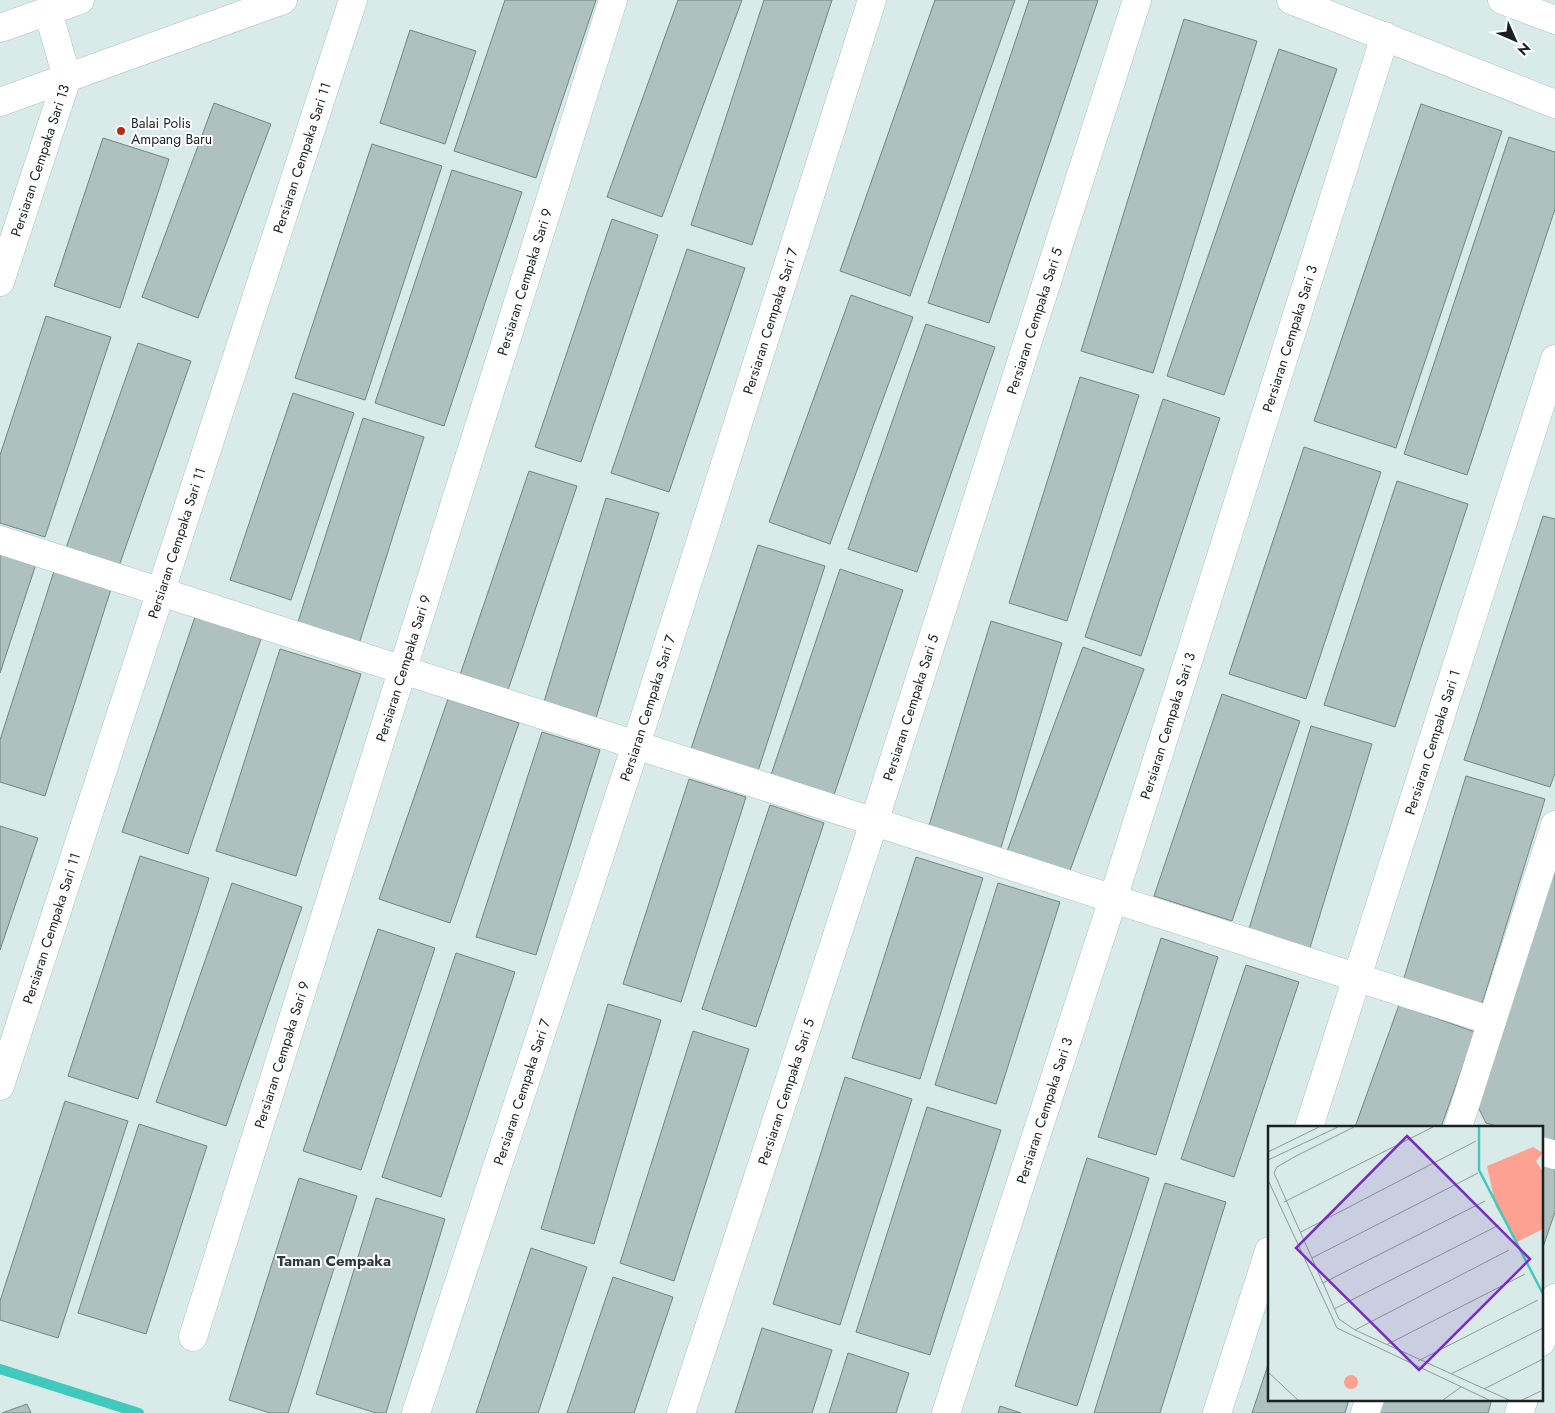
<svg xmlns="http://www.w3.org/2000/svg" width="1555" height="1413" viewBox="0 0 1555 1413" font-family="Jost,sans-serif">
	<rect width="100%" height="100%" fill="#d8ebe8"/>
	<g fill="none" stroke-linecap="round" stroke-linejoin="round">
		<path stroke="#42c9bd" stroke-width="10" d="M0 1369 139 1413"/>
	</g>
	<g fill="#afc1be" stroke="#738481">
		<path d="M505 0H596L536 178 454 151Z"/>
		<path d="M678 0H742L662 217 607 197Z"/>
		<path d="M764 0H832L752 245 691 225Z"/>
		<path d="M935 0H1015L910 296 840 271Z"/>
		<path d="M1029 0H1098L989 323 928 303Z"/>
		<path d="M1184 19 1257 41 1153 373 1081 351Z"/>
		<path d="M410 30 476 51 445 144 380 123Z"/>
		<path d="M1279 49 1337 69 1224 395 1167 376Z"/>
		<path d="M214 103 271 124 198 318 142 297Z"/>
		<path d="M1421 104 1502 131 1396 448 1314 421Z"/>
		<path d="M1509 137 1555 152V209L1467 475 1404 454Z"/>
		<path d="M103 138 169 159 120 308 54 286Z"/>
		<path d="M372 144 442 166 365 400 295 378Z"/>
		<path d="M452 170 522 192 444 426 375 403Z"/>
		<path d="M612 219 658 235 581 462 535 447Z"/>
		<path d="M687 249 745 268 669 492 611 473Z"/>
		<path d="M851 295 913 317 830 544 769 522Z"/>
		<path d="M46 316 111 337 45 537 0 523V455Z"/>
		<path d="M926 324 995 347 917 572 848 549Z"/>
		<path d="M138 343 191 361 119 566 66 548Z"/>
		<path d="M1080 377 1139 395 1067 621 1009 603Z"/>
		<path d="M293 393 354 413 291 600 230 580Z"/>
		<path d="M1163 399 1220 418 1141 656 1085 637Z"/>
		<path d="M363 418 424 437 359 644 297 625Z"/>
		<path d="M1304 447 1381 472 1306 699 1229 674Z"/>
		<path d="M529 471 577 486 507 693 459 678Z"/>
		<path d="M1397 481 1468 504 1395 727 1324 705Z"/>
		<path d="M606 498 659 513 595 721 543 705Z"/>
		<path d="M1543 516 1555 519V773L1550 787 1464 760Z"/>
		<path d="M758 545 825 566 757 774 690 752Z"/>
		<path d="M0 553 36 564 0 673Z"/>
		<path d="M55 568 112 586 45 796 0 782V740Z"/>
		<path d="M840 569 903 590 833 798 770 778Z"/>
		<path d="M195 617 261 639 188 854 122 832Z"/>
		<path d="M991 621 1062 643 1000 851 928 829Z"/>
		<path d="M1083 647 1144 669 1068 876 1006 854Z"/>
		<path d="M280 649 361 674 296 876 216 851Z"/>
		<path d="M1222 694 1300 721 1232 921 1154 896Z"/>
		<path d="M448 699 519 723 450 923 379 899Z"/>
		<path d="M1311 726 1372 744 1309 951 1248 932Z"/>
		<path d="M542 732 600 750 536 955 476 937Z"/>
		<path d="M1466 776 1545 799 1482 1004 1403 981Z"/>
		<path d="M689 779 746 797 681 1002 623 984Z"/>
		<path d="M770 805 824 823 756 1027 702 1009Z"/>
		<path d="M0 826 38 838 0 950Z"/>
		<path d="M140 856 209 878 138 1099 68 1076Z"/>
		<path d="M916 857 983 878 920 1079 852 1058Z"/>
		<path d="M1555 864V1143L1541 1139V1127H1500L1486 1123 1476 1103Z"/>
		<path d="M232 883 302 907 226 1126 156 1102Z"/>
		<path d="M998 883 1060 902 996 1104 935 1085Z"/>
		<path d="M378 929 435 948 361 1170 303 1151Z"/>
		<path d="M1161 938 1218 957 1156 1155 1098 1137Z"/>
		<path d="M456 953 515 972 441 1197 382 1177Z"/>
		<path d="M1246 965 1299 982 1234 1177 1181 1159Z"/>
		<path d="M608 1004 661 1020 594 1244 541 1229Z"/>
		<path d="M1399 1005 1475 1032 1441 1127H1355Z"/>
		<path d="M693 1031 749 1049 674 1281 620 1263Z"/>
		<path d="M845 1077 912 1099 840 1325 773 1304Z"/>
		<path d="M65 1101 128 1121 58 1338 0 1320V1301Z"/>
		<path d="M927 1107 1001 1130 930 1355 856 1332Z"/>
		<path d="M139 1124 207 1146 146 1334 78 1313Z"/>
		<path d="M1087 1158 1149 1178 1077 1406 1015 1386Z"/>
		<path d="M1541 1163 1555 1167V1212L1541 1253Z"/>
		<path d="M299 1178 357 1196 288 1413H270L229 1400Z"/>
		<path d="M1165 1183 1226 1202 1160 1413H1094Z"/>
		<path d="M376 1198 445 1219 386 1413H376L316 1394Z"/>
		<path d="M531 1248 587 1267 538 1413H476Z"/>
		<path d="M613 1277 673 1297 634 1413H567Z"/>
		<path d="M762 1328 832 1350 812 1413H735Z"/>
		<path d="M848 1353 909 1373 896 1413H829Z"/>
		<path d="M1269 1362V1399H1349L1345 1413H1252Z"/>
		<path d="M1381 1399H1492L1488 1413H1376Z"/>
		<path d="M27 1404 31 1413H2Z"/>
		<path d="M1000 1406 1021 1413H998Z"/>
	</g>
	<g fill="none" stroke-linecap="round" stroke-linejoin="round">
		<defs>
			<g id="minor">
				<path d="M1291 0 1555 104"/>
				<path d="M1502 0 1555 20"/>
				<path d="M0 28 80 0"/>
				<path d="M0 102 283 0"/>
				<path id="s1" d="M0 282 67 78 48 11"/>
				<path d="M0 540 1492 1021"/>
				<path id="s2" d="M0 1086 353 0"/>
				<path id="s3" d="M1309 1127 1555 359"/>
				<path d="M1458 1127 1555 825"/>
				<path d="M1541 1151 1555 1155"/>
				<path id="s4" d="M193 1337 613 0"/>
				<path d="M1541 1342 1555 1298"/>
				<path id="s5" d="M416 1413 636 745 872 0"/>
				<path id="s6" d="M681 1413 874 822 1137 0"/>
				<path id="s7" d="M946 1413 1113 899 1385 36"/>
				<path d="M1217 1413 1269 1251"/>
				<path d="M1365 1413 1370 1399"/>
				<path d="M1519 1413 1524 1399"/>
			</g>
		</defs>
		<use href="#minor" stroke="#afc1bf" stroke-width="29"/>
		<use href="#minor" stroke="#fff" stroke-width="28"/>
	</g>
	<circle fill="#b7291b" stroke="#fff" stroke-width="2" cx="121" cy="131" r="5"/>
	<g text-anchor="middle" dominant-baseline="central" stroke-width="4" stroke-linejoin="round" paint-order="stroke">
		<g font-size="14" fill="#1a2120" stroke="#fff" text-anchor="start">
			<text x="131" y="123">Balai Polis<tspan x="131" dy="16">Ampang Baru</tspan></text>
		</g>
		<g font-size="14" fill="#1a2120" stroke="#fff">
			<text stroke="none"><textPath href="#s2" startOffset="976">Persiaran Cempaka Sari 11</textPath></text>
			<text stroke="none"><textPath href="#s1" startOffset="128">Persiaran Cempaka Sari 13</textPath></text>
			<text stroke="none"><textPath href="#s4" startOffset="1106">Persiaran Cempaka Sari 9</textPath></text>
			<text stroke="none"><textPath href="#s6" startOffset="1148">Persiaran Cempaka Sari 5</textPath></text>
			<text stroke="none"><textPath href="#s5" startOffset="1148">Persiaran Cempaka Sari 7</textPath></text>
			<text stroke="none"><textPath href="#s7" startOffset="1128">Persiaran Cempaka Sari 3</textPath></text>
			<text stroke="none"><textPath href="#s2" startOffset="571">Persiaran Cempaka Sari 11</textPath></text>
			<text stroke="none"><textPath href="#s4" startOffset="701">Persiaran Cempaka Sari 9</textPath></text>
			<text stroke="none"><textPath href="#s6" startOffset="742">Persiaran Cempaka Sari 5</textPath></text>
			<text stroke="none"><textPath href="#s5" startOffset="742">Persiaran Cempaka Sari 7</textPath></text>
			<text stroke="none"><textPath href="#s7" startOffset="722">Persiaran Cempaka Sari 3</textPath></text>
			<text stroke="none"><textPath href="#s3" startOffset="404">Persiaran Cempaka Sari 1</textPath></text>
			<text stroke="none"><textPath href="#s2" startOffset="166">Persiaran Cempaka Sari 11</textPath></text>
			<text stroke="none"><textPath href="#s4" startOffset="296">Persiaran Cempaka Sari 9</textPath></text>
			<text stroke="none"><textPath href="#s6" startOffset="338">Persiaran Cempaka Sari 5</textPath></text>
			<text stroke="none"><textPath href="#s5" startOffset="338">Persiaran Cempaka Sari 7</textPath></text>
			<text stroke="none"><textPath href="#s7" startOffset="318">Persiaran Cempaka Sari 3</textPath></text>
		</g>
		<g font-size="15" font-weight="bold" fill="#2b3a38" stroke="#fff">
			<text x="334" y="1261">Taman Cempaka</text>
		</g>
	</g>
	<g transform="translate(1268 1126)">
		<rect width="275" height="275" fill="#d8ebe8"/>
		<path d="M265 21 275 27 268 35 275 46V103L249 116 228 81 219 40ZM76 256a7 7 0 1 1 14 0a7 7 0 1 1-14 0Z" fill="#fda192"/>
		<path fill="none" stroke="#42c9bd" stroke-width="2.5" d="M211 1V44L275 168"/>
		<path fill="none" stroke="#8c9a98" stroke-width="1" d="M86 1 28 30 9 41 6 47 71 193 87 204 241 274M0 26 51 1M0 34 70 1M0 54 69 202 221 274M16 76 165 1M33 106 208 15M44 132 210 47M55 157 217 75M66 183 231 99M87 204 241 124M120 218 257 148M150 235 270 174M0 246 30 274M183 248 275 202M216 263 275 233M175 274 193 261M254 274 273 265"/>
		<path fill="#7b2cbf" fill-opacity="0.15" stroke="#7b2cbf" stroke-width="2.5" d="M139 10 262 133 151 244 28 122Z"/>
		<rect width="275" height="275" fill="none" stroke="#1a2120" stroke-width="2.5"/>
	</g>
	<g transform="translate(1515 40) rotate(135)" stroke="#ffffff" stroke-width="4" paint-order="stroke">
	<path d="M0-4L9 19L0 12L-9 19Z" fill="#1a2120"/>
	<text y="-8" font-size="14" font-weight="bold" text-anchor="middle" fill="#1a2120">N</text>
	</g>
</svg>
